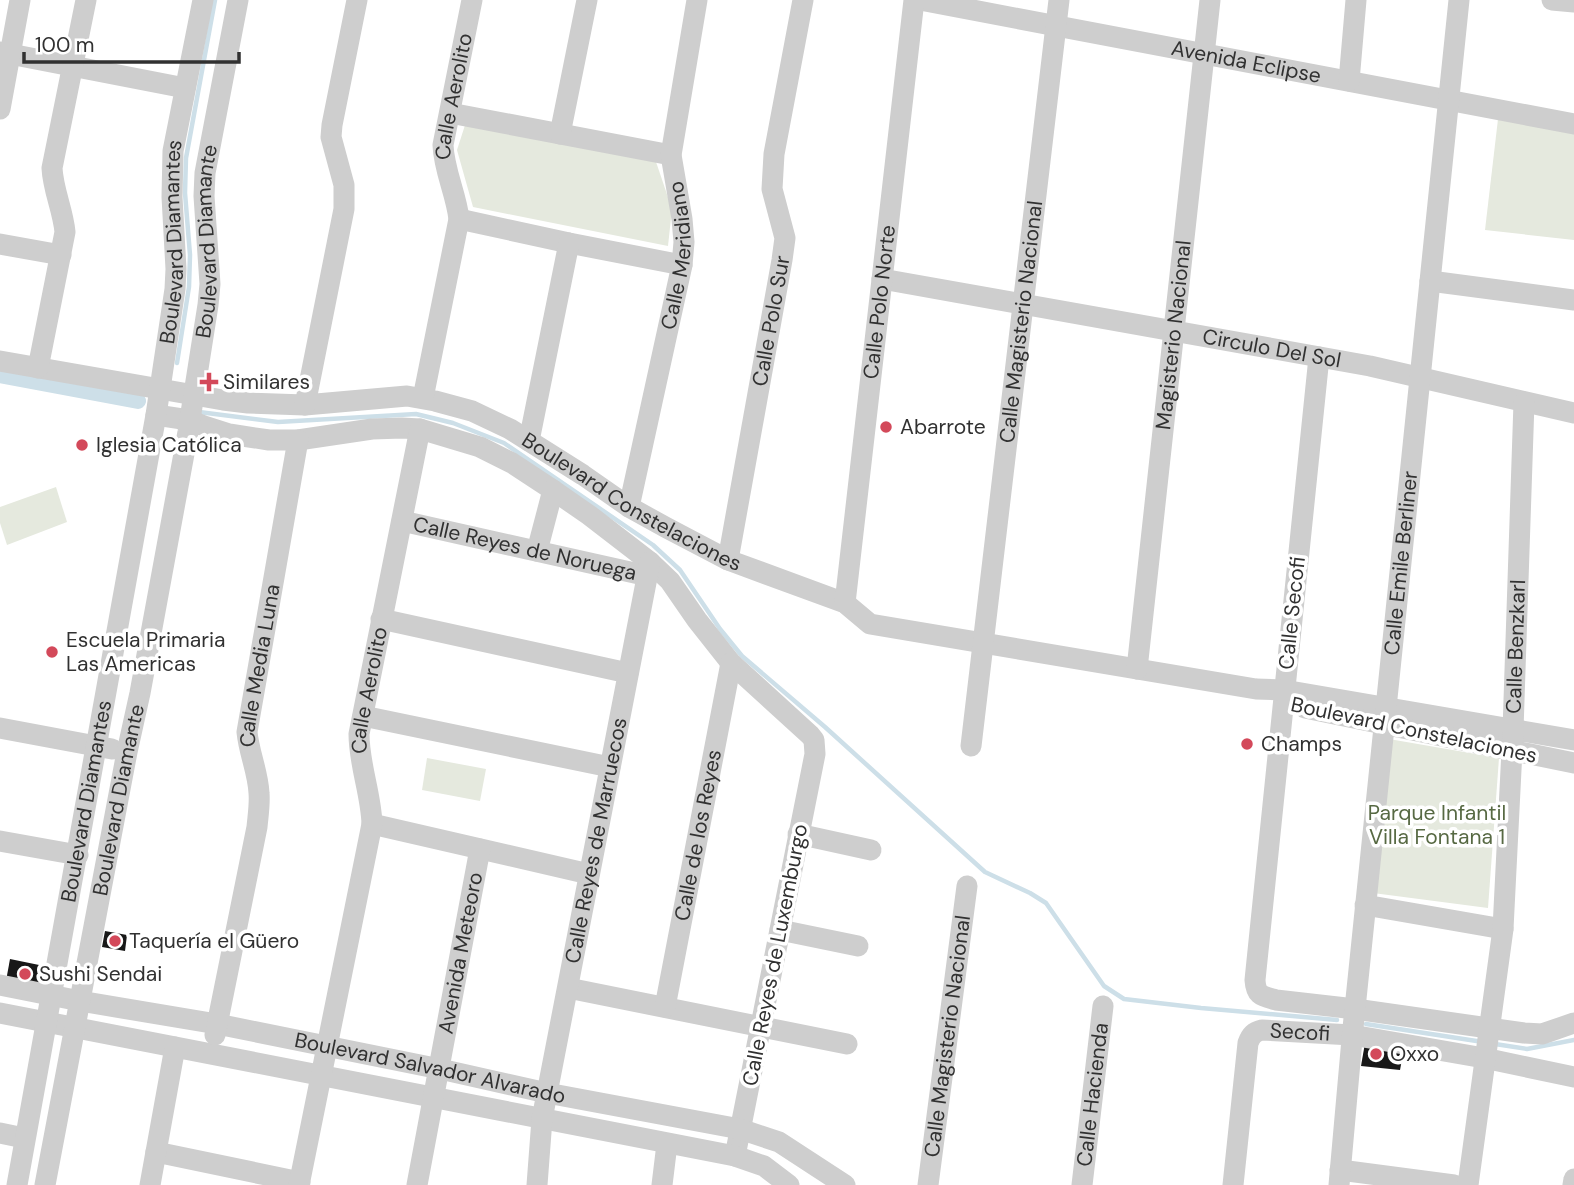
<svg xmlns="http://www.w3.org/2000/svg" width="1574" height="1185" viewBox="0 0 1574 1185" font-family="'DM Sans',sans-serif">
	<rect width="100%" height="100%" fill="#fff"/>
	<g fill="#e5e9de">
		<path d="M1498 119 1574 131V240L1485 230Z"/>
		<path d="M466 122 654 156 672 209 668 246 473 207 457 150Z"/>
		<path d="M56 487 67 522 7 545 0 523V507Z"/>
		<path d="M1389 739 1499 758 1488 908 1373 893Z"/>
		<path d="M427 758 486 769 480 801 422 790Z"/>
	</g>
	<g fill="none" stroke-linecap="round" stroke-linejoin="round">
		<g stroke="#cddfe8" stroke-width="4.5">
			<path d="M177 363 189 287 190 255 185 193 186 158 215 0"/>
			<path d="M199 412 278 422 416 414 453 423 504 443 653 545 680 570 720 629 742 656 825 727 985 872 1030 893 1046 903 1104 986 1124 999 1201 1008 1337 1020"/>
			<path d="M1366 1024 1483 1042"/>
			<path d="M1495 1044 1527 1049 1574 1040"/>
		</g>
		<path stroke="#cddfe8" stroke-width="16" d="M0 375 138 401"/>
	</g>
	<g fill="#181818">
		<path d="M105 931 127 935 125 951 102 947Z"/>
		<path d="M10 959 44 966 40 987 6 981Z"/>
		<path d="M1365 1043 1404 1049 1400 1070 1361 1066Z"/>
	</g>
	<g fill="none" stroke-linecap="round" stroke-linejoin="round">
		<g stroke="#cecece" stroke-width="21">
			<path id="s1" d="M920 0 1574 124"/>
			<path d="M1552 0 1574 2"/>
			<path d="M0 52 185 88"/>
			<path d="M1349 81 1356 0"/>
			<path d="M0 109 20 0"/>
			<path d="M450 113 671 155"/>
			<path d="M560 134 587 0"/>
			<path d="M459 219 569 243 682 265"/>
			<path d="M0 244 61 255"/>
			<path id="s2" d="M882 279 1370 366 1574 413"/>
			<path d="M1430 281 1574 300"/>
			<path d="M1319 357 1255 980C1256 996 1262 996 1276 1000L1355 1009 1524 1033 1542 1034 1574 1023"/>
			<path id="s3" d="M0 361 223 400 248 403 305 405 407 396 435 401 472 411 510 429 583 475 629 507 667 528 728 560 845 603 870 624 1256 689 1284 690 1574 740"/>
			<path d="M38 368 65 232C63 210 53 190 52 168L86 0"/>
			<path id="s4" d="M423 398 459 219C456 193 444 171 443 145L472 0"/>
			<path d="M305 405 344 209V185L331 137 332 125 357 0"/>
			<path d="M156 415 189 420 204 426 229 434 269 440H298L372 429 402 428 420 429 480 447 512 463 553 490 589 515 650 562 670 581 697 620 731 663 810 735 814 740 815 754 735 1156"/>
			<path d="M529 441 569 243"/>
			<path id="s5" d="M629 507 682 265 684 242 682 219 671 155 697 0"/>
			<path id="s6" d="M402 521 648 576"/>
			<path d="M537 551 553 490"/>
			<path id="s7" d="M728 560 782 260 785 238 772 189 774 154 803 0"/>
			<path id="s8" d="M845 603 914 0"/>
			<path d="M381 619 628 673"/>
			<path id="s9" d="M1137 669 1210 0"/>
			<path d="M1305 708 1574 763"/>
			<path d="M363 716 610 767"/>
			<path d="M0 728 112 749"/>
			<path id="s10" d="M971 746 1059 0"/>
			<path d="M372 824 589 874"/>
			<path d="M798 834 871 850"/>
			<path d="M0 841 78 855"/>
			<path d="M1365 905 1503 929"/>
			<path d="M780 930 858 946"/>
			<path id="s11" d="M0 985 80 1001 217 1024 440 1069 547 1093 740 1129 779 1142 845 1185"/>
			<path d="M568 988 847 1044"/>
			<path id="s12" d="M665 1007 731 663"/>
			<path d="M0 1013 735 1156 764 1166 789 1185"/>
			<path id="s13" d="M215 1035 257 827C258 816 260 804 259 793 258 772 249 753 247 732L298 440"/>
			<path d="M0 1133 24 1138"/>
			<path d="M156 1152 300 1182"/>
			<path d="M1340 1170 1454 1185"/>
			<path id="s14" d="M17 1185 156 415 175 289 176 269 172 197 173 151 203 0"/>
			<path id="s15" d="M45 1185 127 752 140 693 188 432 208 305 210 284 204 196 205 173 238 0"/>
			<path d="M150 1185 175 1047"/>
			<path id="s16" d="M299 1185 372 824C371 793 359 765 359 734L420 429"/>
			<path id="s17" d="M417 1185 480 849"/>
			<path id="s18" d="M537 1185 542 1119 650 562"/>
			<path d="M662 1185 667 1144"/>
			<path id="s19" d="M928 1185 967 886"/>
			<path id="s20" d="M1082 1185 1103 1006"/>
			<path id="s21" d="M1233 1185 1248 1043C1251 1035 1254 1032 1262 1030L1352 1035 1484 1058 1574 1077"/>
			<path id="s22" d="M1339 1185 1353 1028 1459 0"/>
			<path id="s23" d="M1468 1185 1503 929 1513 730 1524 402"/>
			<path d="M1573 1185 1574 1179"/>
		</g>
	</g>
	<g fill="#d3495a" stroke="#fff" stroke-width="2.5">
		<path d="M205.5 371.5h7v7h7v7h-7v7h-7v-7h-7v-7h7z"/>
		<circle cx="886" cy="427" r="7"/>
		<circle cx="82" cy="445" r="7"/>
		<circle cx="52" cy="652" r="7"/>
		<circle cx="1247" cy="744" r="7"/>
		<circle cx="115" cy="941" r="7"/>
		<circle cx="25" cy="974" r="7"/>
		<circle cx="1376" cy="1054" r="7"/>
	</g>
	<g text-anchor="middle" dominant-baseline="central" stroke-width="7" stroke-linejoin="round" paint-order="stroke">
		<g font-size="21" fill="#313131" stroke="#fff">
			<text stroke="none"><textPath href="#s1" startOffset="332">Avenida Eclipse</textPath></text>
			<text stroke="none"><textPath href="#s4" startOffset="308">Calle Aerolito</textPath></text>
			<text stroke="none"><textPath href="#s14" startOffset="957">Boulevard Diamantes</textPath></text>
			<text stroke="none"><textPath href="#s15" startOffset="959">Boulevard Diamante</textPath></text>
			<text stroke="none"><textPath href="#s5" startOffset="257">Calle Meridiano</textPath></text>
			<text stroke="none"><textPath href="#s8" startOffset="303">Calle Polo Norte</textPath></text>
			<text stroke="none"><textPath href="#s7" startOffset="243">Calle Polo Sur</textPath></text>
			<text stroke="none"><textPath href="#s10" startOffset="427">Calle Magisterio Nacional</textPath></text>
			<text stroke="none"><textPath href="#s9" startOffset="336">Magisterio Nacional</textPath></text>
			<text stroke="none"><textPath href="#s2" startOffset="396">Circulo Del Sol</textPath></text>
			<text stroke="none"><textPath href="#s3" startOffset="662">Boulevard Constelaciones</textPath></text>
			<text stroke="none"><textPath href="#s6" startOffset="126">Calle Reyes de Noruega</textPath></text>
			<text stroke="none"><textPath href="#s22" startOffset="625">Calle Emile Berliner</textPath></text>
			<text transform="translate(1292 613) rotate(-84)">Calle Secofi</text>
			<text stroke="none"><textPath href="#s23" startOffset="541">Calle Benzkarl</textPath></text>
			<text stroke="none"><textPath href="#s13" startOffset="376">Calle Media Luna</textPath></text>
			<text stroke="none"><textPath href="#s16" startOffset="504">Calle Aerolito</textPath></text>
			<text transform="translate(1414 730) rotate(12)">Boulevard Constelaciones</text>
			<text stroke="none"><textPath href="#s14" startOffset="390">Boulevard Diamantes</textPath></text>
			<text stroke="none"><textPath href="#s15" startOffset="392">Boulevard Diamante</textPath></text>
			<text stroke="none"><textPath href="#s12" startOffset="175">Calle de los Reyes</textPath></text>
			<text stroke="none"><textPath href="#s18" startOffset="350">Calle Reyes de Marruecos</textPath></text>
			<text stroke="none"><textPath href="#s17" startOffset="236">Avenida Meteoro</textPath></text>
			<text transform="translate(775 955) rotate(-79)">Calle Reyes de Luxemburgo</text>
			<text stroke="none"><textPath href="#s21" startOffset="201">Secofi</textPath></text>
			<text stroke="none"><textPath href="#s19" startOffset="150">Calle Magisterio Nacional</textPath></text>
			<text stroke="none"><textPath href="#s11" startOffset="438">Boulevard Salvador Alvarado</textPath></text>
			<text stroke="none"><textPath href="#s20" startOffset="91">Calle Hacienda</textPath></text>
		</g>
		<g font-size="21" fill="#313131" stroke="#fff" text-anchor="start">
			<text x="223" y="382">Similares</text>
			<text x="900" y="427">Abarrote</text>
			<text x="96" y="445">Iglesia Católica</text>
			<text x="66" y="640">Escuela Primaria<tspan x="66" dy="24">Las Americas</tspan></text>
			<text x="1261" y="744">Champs</text>
			<text x="129" y="941">Taquería el Güero</text>
			<text x="39" y="974">Sushi Sendai</text>
			<text x="1390" y="1054">Oxxo</text>
		</g>
		<g font-size="21" fill="#576943" stroke="#fff">
			<text x="1437" y="813">Parque Infantil<tspan x="1437" dy="24">Villa Fontana 1</tspan></text>
		</g>
	</g>
	<path d="M24 52v10h215v-10" fill="none" stroke="#313131" stroke-width="3.5"/>
	<text x="35" y="52" font-size="21" fill="#313131" stroke="#ffffff" stroke-width="5" paint-order="stroke">100 m</text>
</svg>
